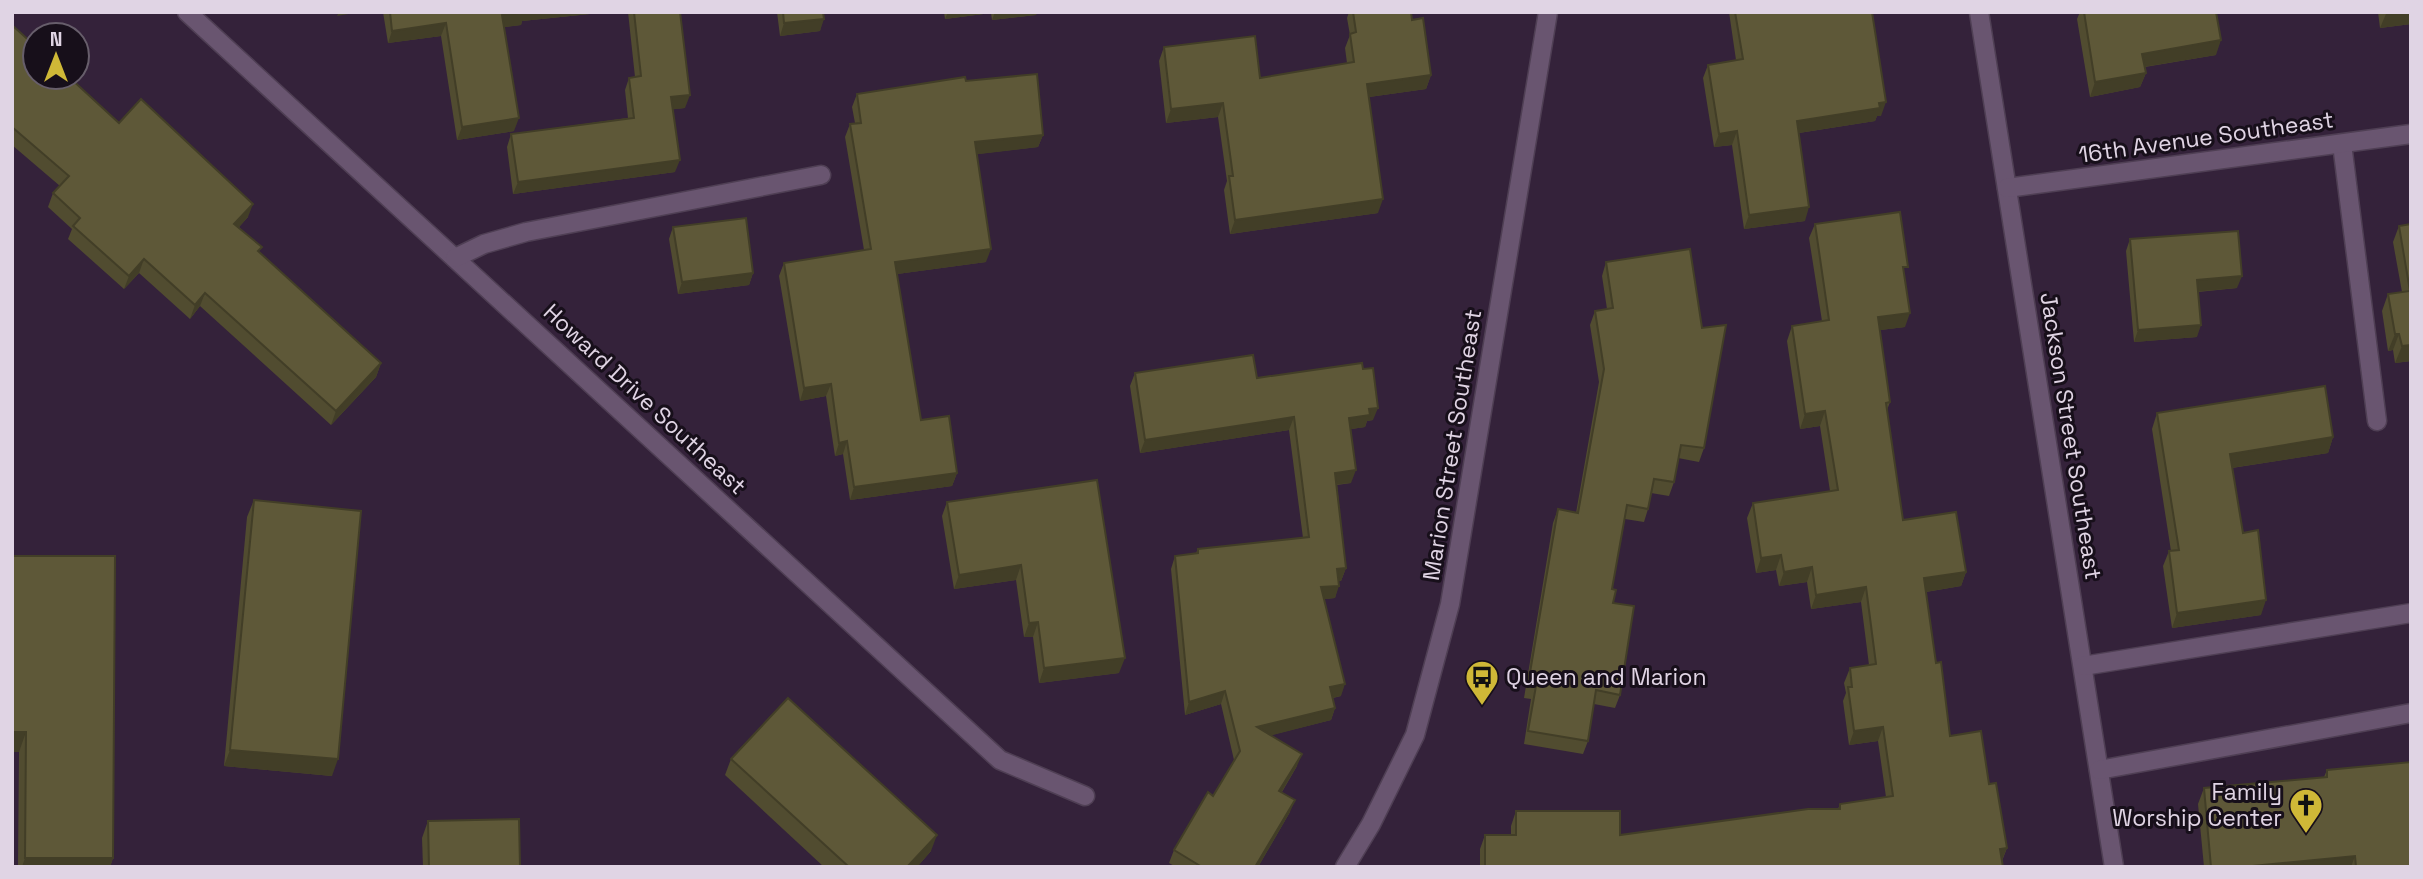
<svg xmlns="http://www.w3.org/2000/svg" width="2423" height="879" viewBox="0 0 2423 879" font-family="'Space Grotesk',sans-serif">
	<rect width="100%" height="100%" fill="#34223a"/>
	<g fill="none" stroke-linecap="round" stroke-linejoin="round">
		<defs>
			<g id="minor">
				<path d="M187 12 1000 760 1085 796"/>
				<path d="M1979 12 2114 867"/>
				<path d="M2342 144 2377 421"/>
				<path d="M2007 188 2411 134"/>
				<path d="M455 258 484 244 526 232 821 175"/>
				<path d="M2083 666 2411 613"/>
				<path d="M2099 770 2411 713"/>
				<path d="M1345 867 1371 824 1415 735 1450 604 1548 12"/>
			</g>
		</defs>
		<use href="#minor" stroke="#4f3f54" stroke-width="21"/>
		<use href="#minor" stroke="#695570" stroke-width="18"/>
	</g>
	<g fill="#514c30">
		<path d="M383 12H609L522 21 521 25 504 27 514 131 457 140 441 36 388 43Z"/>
		<path d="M628 12H680L685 108 673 109 675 172 513 194 507 147 511 134 628 118 625 90 629 78 635 77Z"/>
		<path d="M777 12H823L820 31 780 36Z"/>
		<path d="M944 12H1037L1036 15 992 20 991 13 945 19Z"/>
		<path d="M1349 12H1411L1412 20 1431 75 1426 89 1369 97 1378 213 1230 234 1224 190 1227 181 1218 117 1166 123 1159 61 1164 47 1260 78 1347 63 1345 48 1350 35 1347 18Z"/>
		<path d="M1729 12H1872L1881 116H1877L1875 121 1799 133 1805 221 1744 229 1732 145 1714 147 1703 78 1708 65 1736 60Z"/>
		<path d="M2080 12H2216V55L2145 67 2146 73 2140 87 2090 97 2077 19Z"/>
		<path d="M2378 12H2411V24L2380 28Z"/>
		<path d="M12 25 119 123 248 217 239 227 259 253 381 363 376 377 331 425 200 306 190 319 139 273 124 289 68 239 72 229 48 207 53 193 60 186 12 145Z"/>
		<path d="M966 81 1043 135 1038 147 977 154 986 262 897 274 921 420 957 473 952 486 850 500 843 454 835 456 826 396 800 401 779 276 784 263 864 250 845 137 850 124 855 123 852 107 857 94Z"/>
		<path d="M2411 219V361L2395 363 2393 350 2388 351 2382 311 2388 294 2402 292 2393 242 2399 226 2409 224Z"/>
		<path d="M1815 224 1905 276V327L1880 330 1890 402 1887 410 1903 520 1966 572 1961 586 1926 592 1936 663 1950 736 1989 784 2007 848 2002 861 2003 867H1480V849L1485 835H1511V826L1516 811 1620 835 1838 809 1840 804 1886 797 1878 741 1849 745 1843 701 1846 693 1844 683 1850 668 1869 665 1861 602 1811 609 1807 582 1779 586 1776 570 1756 573 1747 518 1753 503 1830 491 1820 426 1800 429 1787 341 1792 326 1822 321 1809 238Z"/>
		<path d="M673 227 753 273 749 285 678 294 669 239Z"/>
		<path d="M2130 239 2237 288 2198 292 2197 337 2134 342 2126 251Z"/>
		<path d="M1606 262 1704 448 1699 462 1678 458 1674 482 1669 496 1651 493 1648 509 1644 522 1625 519 1612 589 1620 695 1615 708 1594 704 1588 741 1583 754 1524 744 1531 699 1524 698 1553 523 1558 509 1576 513 1599 382 1590 325 1595 311 1607 309 1602 276Z"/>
		<path d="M1135 373 1257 378 1373 420 1367 421 1365 427 1351 429V483L1337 485 1346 568 1341 581H1339L1335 598 1324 599 1341 696 1333 698 1335 708 1331 720 1271 735 1297 766 1282 792 1290 812 1258 867H1176L1169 863 1174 850 1213 796 1234 760 1221 704 1185 715 1171 569 1175 556 1196 553 1198 549 1303 538 1289 430 1140 453 1130 386Z"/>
		<path d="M2157 413 2333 437 2328 453 2232 468 2243 533 2261 615 2172 628 2163 566 2169 551H2171L2152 429Z"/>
		<path d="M1097 480 1119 673 1039 683 1033 637H1024L1016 580 954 589 942 516 947 502Z"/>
		<path d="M254 500 332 776 224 766 247 517Z"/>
		<path d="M12 556 113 858 110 867H18L19 752H12Z"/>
		<path d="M731 759 931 851 917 867H824L725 775Z"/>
		<path d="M2327 770 2411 867H2204L2198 804 2204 788 2324 777Z"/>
		<path d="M428 821 520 867H423L422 838Z"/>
	</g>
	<g fill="#423e27">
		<path d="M339 12H360L337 16Z"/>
		<path d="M524 12H609L522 21 521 25 498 28 502 15Z"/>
		<path d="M948 12H991V13L945 19Z"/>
		<path d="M995 12H1037L1036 15 992 20Z"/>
		<path d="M2394 12H2411V24L2380 28 2386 14Z"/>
		<path d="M824 19 820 31 780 36 784 23Z"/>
		<path d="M446 23 441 36 388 43 392 31Z"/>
		<path d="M2221 40 2216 55 2137 68 2142 54Z"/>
		<path d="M2146 73 2140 87 2090 97 2095 82Z"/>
		<path d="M1431 75 1426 89 1362 98 1367 84Z"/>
		<path d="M690 95 685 108 667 110 671 97Z"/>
		<path d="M1886 102 1881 116H1877L1875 121 1792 134 1797 121Z"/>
		<path d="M1223 103 1218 117 1166 123 1171 109Z"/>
		<path d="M519 118 514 131 457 140 462 127Z"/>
		<path d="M1737 131 1732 145 1714 147 1719 134Z"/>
		<path d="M1043 135 1038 147 971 155 975 142Z"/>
		<path d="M680 160 675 172 513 194 518 182Z"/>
		<path d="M1383 199 1378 213 1230 234 1235 220Z"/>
		<path d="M253 204 248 217 230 237 234 224Z"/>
		<path d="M1809 207 1805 221 1744 229 1749 215Z"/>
		<path d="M991 249 986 262 890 275 895 262Z"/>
		<path d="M144 259 139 273 124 289 129 276Z"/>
		<path d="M753 273 749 285 678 294 682 282Z"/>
		<path d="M2242 276 2237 288 2193 292 2197 280Z"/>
		<path d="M205 293 200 306 190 319 195 305Z"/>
		<path d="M1910 313 1905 327 1873 331 1878 317Z"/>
		<path d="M2201 325 2197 337 2134 342 2138 330Z"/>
		<path d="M2395 334H2399L2393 350 2388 351Z"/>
		<path d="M2411 345V361L2395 363 2402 346Z"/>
		<path d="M381 363 376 377 331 425 336 411Z"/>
		<path d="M831 384 826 396 800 401 804 388Z"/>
		<path d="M1378 408 1373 420 1367 421 1365 427 1345 430 1349 418 1369 409Z"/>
		<path d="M1825 411 1820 426 1800 429 1805 414Z"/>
		<path d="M1294 417 1289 430 1140 453 1145 440Z"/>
		<path d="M2333 437 2328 453 2224 469 2230 454Z"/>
		<path d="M847 441 843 454 835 456 839 443Z"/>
		<path d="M1356 470 1351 483 1331 485 1335 473Z"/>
		<path d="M957 473 952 486 850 500 854 487Z"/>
		<path d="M1781 555 1776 570 1756 573 1761 558Z"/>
		<path d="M1021 565 1016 580 954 589 959 575Z"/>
		<path d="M1812 567 1807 582 1779 586 1784 572Z"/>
		<path d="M1346 568 1341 581 1333 582 1337 569Z"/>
		<path d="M1966 572 1961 586 1919 593 1924 578Z"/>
		<path d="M1339 586 1335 598 1316 600 1321 587Z"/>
		<path d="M1866 587 1861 602 1811 609 1816 595Z"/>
		<path d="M2266 600 2261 615 2172 628 2177 613Z"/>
		<path d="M1038 622 1033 637H1024L1029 623Z"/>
		<path d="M1125 658 1119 673 1039 683 1044 668Z"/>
		<path d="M1345 684 1341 696 1326 699 1330 687Z"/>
		<path d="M1225 691 1221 704 1185 715 1189 702Z"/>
		<path d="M1335 708 1331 720 1253 740 1257 727Z"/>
		<path d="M1883 727 1878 741 1849 745 1854 731Z"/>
		<path d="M12 732H26L19 752H12Z"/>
		<path d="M230 750 338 759 332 776 224 766Z"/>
		<path d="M1302 754 1297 766 1275 803 1279 791Z"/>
		<path d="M1295 800 1290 812 1258 867H1255Z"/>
		<path d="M937 835 931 851 917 867H907Z"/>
		<path d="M2007 848 2001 862 2000 849Z"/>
		<path d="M2355 856 2351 867H2242Z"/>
		<path d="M25 858H113L110 867H22Z"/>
	</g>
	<g fill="#5e5838" stroke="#423e27" stroke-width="2">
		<path d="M390 12H525L502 15 519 118 462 127 446 23 392 31Z"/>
		<path d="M634 12H680L690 95 671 97 680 160 518 182 511 134 634 118 629 78 641 76Z"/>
		<path d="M783 12H823L824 19 784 23Z"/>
		<path d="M1353 12H1411L1412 20 1423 18 1431 75 1367 84 1383 199 1235 220 1229 176H1233L1223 103 1171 109 1164 47 1255 36 1260 78 1354 62 1350 34 1356 32Z"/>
		<path d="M1735 12H1872L1886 102 1879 103 1880 108 1797 121 1809 207 1749 215 1737 131 1719 134 1708 65 1743 59Z"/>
		<path d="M2084 12H2216L2221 40 2142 54 2146 73 2095 82Z"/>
		<path d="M12 25 35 46V77H69L119 123 141 99 253 204 234 224 262 247 258 251 381 363 336 411 205 293 195 305 144 259 129 276 73 226 80 218 53 193 69 176 12 127Z"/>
		<path d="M1037 74 1043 135 975 142 991 249 895 262 921 420 949 416 957 473 854 487 847 441 839 443 831 384 804 388 784 263 871 249 850 124 861 123 857 94 965 77 966 81Z"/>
		<path d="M1900 212 1908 267H1903L1910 313 1878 317 1890 402 1886 403 1903 520 1956 512 1966 572 1924 578 1936 663 1941 662 1950 736 1981 731 1989 784 1996 783 2007 848 2000 849 2003 867H1485V835H1516V811H1620V835L1808 809H1840V804L1893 796 1883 727 1854 731 1848 687H1852L1850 668 1876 664 1866 587 1816 595 1812 567 1784 572 1781 555 1761 558 1753 503 1838 490 1825 411 1805 414 1792 326 1829 320 1815 224Z"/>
		<path d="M746 218 753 273 682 282 673 227Z"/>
		<path d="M2411 224V345L2402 346 2399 334H2395L2388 294 2410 291 2399 226Z"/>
		<path d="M2238 231 2242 276 2197 280 2201 325 2138 330 2130 239Z"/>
		<path d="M1690 249 1702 328 1726 325 1704 448 1681 445 1674 482 1654 479 1648 509 1627 505 1612 589 1616 590 1613 603 1634 606 1620 695 1596 690 1588 741 1528 731 1536 686 1528 684 1558 509 1578 513 1604 369 1595 311 1613 308 1606 262Z"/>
		<path d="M1253 355 1257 378 1362 363 1363 369 1373 368 1378 408 1369 409 1370 415 1349 418 1356 470 1335 473 1346 568 1337 569 1339 586 1321 587 1345 684 1330 687 1335 708 1257 727 1302 754 1279 791 1295 800 1255 867H1202L1174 850 1208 792 1213 796 1240 751 1225 691 1189 702 1175 556 1198 553V549L1309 537 1294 417 1145 440 1135 373Z"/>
		<path d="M2325 386 2333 437 2230 454 2243 533 2258 530 2266 600 2177 613 2169 551 2179 550 2157 413Z"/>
		<path d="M1097 480 1125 658 1044 668 1038 622 1029 623 1021 565 959 575 947 502Z"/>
		<path d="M254 500 361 511 338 759 230 750Z"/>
		<path d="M12 556H115L113 858H25L26 732H12Z"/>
		<path d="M788 698 937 835 907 867H849L731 759Z"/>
		<path d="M2411 762V867H2356L2355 856 2242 867H2211L2204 788 2327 777V770Z"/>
		<path d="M519 819 520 867H429L428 821Z"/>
	</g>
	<defs>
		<symbol id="bus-pin" viewBox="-11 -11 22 30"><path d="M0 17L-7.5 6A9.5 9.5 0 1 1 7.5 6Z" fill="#cfb837" stroke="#170f1a"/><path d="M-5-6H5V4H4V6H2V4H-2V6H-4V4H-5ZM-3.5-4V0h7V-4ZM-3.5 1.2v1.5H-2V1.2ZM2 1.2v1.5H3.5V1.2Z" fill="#111"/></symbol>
		<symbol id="church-pin" viewBox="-11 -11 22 30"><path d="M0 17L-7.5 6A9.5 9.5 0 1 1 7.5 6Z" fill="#cfb837" stroke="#170f1a"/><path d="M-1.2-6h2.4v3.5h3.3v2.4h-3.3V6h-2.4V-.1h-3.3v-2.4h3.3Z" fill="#111"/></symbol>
	</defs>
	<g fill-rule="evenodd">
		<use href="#bus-pin" x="1463" y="658" width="38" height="52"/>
		<use href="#church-pin" x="2287" y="786" width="38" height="52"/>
	</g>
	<g text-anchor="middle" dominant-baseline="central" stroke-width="6" stroke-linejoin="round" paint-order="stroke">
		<g font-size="23" fill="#e0d4e4" stroke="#170f1a">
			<text transform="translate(2206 137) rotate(-8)">16th Avenue Southeast</text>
			<text transform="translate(645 399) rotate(43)">Howard Drive Southeast</text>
			<text transform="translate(2071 436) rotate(81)">Jackson Street Southeast</text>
			<text transform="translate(1452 445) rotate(-81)">Marion Street Southeast</text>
		</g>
		<g font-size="23" fill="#e0d4e4" stroke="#170f1a" text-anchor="start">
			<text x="1506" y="677">Queen and Marion</text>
			<text x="2282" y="792" text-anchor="end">Family<tspan x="2282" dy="26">Worship Center</tspan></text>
		</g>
	</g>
	<rect width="2423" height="879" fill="none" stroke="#e0d4e4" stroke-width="28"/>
	<g transform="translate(56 56)"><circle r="33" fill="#170f1a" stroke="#675e6b" stroke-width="2"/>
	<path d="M0-5L12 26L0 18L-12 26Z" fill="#cfb837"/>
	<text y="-10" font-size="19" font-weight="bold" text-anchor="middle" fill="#e0d4e4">N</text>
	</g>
</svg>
